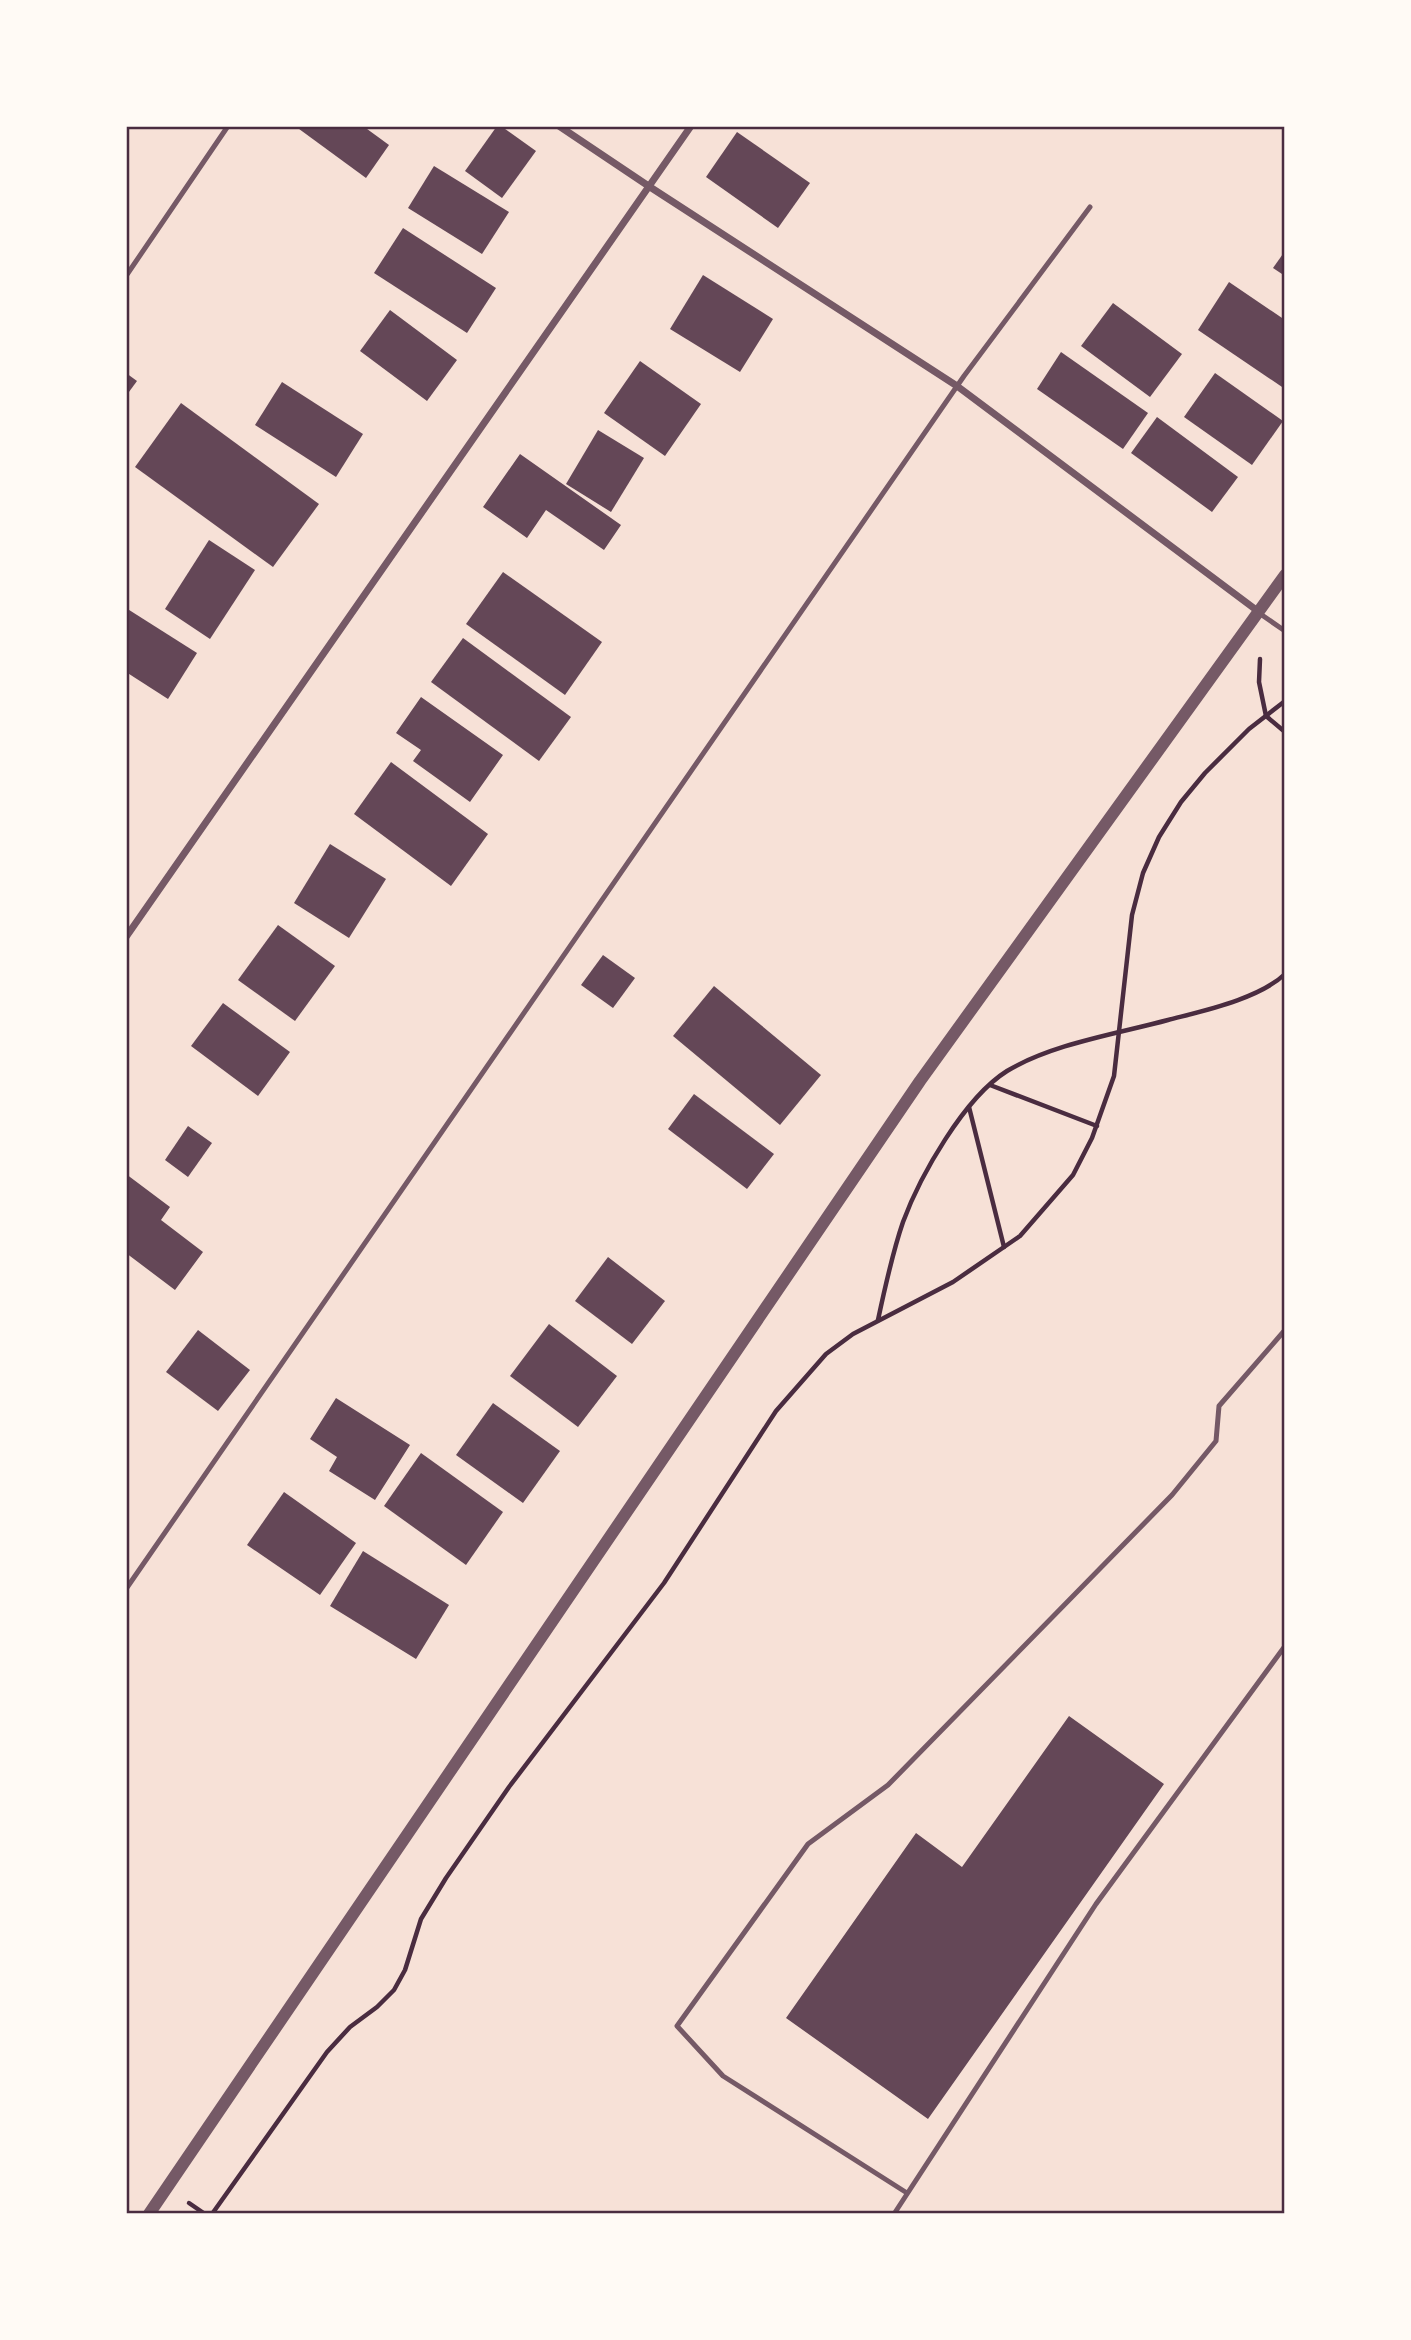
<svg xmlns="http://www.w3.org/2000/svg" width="1411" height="2340" viewBox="0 0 1411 2340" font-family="'PT Sans Narrow',sans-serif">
	<rect width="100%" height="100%" fill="#f7e1d7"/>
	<g fill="#644757">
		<path d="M295 126H363L389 145 366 178Z"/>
		<path d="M497 126H501L536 151 502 198 465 171Z"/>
		<path d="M737 132 810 183 778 228 706 177Z"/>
		<path d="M434 166 509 212 482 254 408 208Z"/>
		<path d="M403 228 496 288 467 333 374 273Z"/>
		<path d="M1285 251V276L1273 268Z"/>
		<path d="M703 275 773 319 740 372 670 329Z"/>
		<path d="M1229 282 1285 320V389L1198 330Z"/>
		<path d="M1113 303 1182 354 1150 397 1081 346Z"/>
		<path d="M390 310 457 360 427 401 360 351Z"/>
		<path d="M1061 352 1148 413 1123 449 1037 389Z"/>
		<path d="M640 361 701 404 665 456 604 413Z"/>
		<path d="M126 373 137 381 126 396Z"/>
		<path d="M1215 373 1283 421 1252 465 1184 417Z"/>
		<path d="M282 382 363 434 336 477 255 425Z"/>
		<path d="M181 403 319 504 273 567 135 467Z"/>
		<path d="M1157 417 1238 477 1212 512 1131 453Z"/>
		<path d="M598 430 644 458 611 512 566 484Z"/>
		<path d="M520 454 621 525 604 550 546 510 527 538 483 507Z"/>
		<path d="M209 540 255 570 210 639 165 609Z"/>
		<path d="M503 572 602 642 565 695 466 624Z"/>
		<path d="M126 608 197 653 168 699 126 672Z"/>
		<path d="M463 638 571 717 539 761 431 682Z"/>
		<path d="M421 697 503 755 470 802 413 761 421 750 396 733Z"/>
		<path d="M391 762 488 834 451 886 354 814Z"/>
		<path d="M330 844 386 879 349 938 294 903Z"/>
		<path d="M278 925 335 966 295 1021 238 980Z"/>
		<path d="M603 955 635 978 613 1008 581 985Z"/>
		<path d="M714 986 821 1075 780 1125 673 1036Z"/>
		<path d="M223 1003 290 1052 258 1096 191 1046Z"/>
		<path d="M694 1094 774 1154 747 1189 668 1129Z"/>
		<path d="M188 1126 212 1143 188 1177 165 1160Z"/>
		<path d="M126 1174 170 1207 161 1220 203 1252 175 1290 126 1253Z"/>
		<path d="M608 1257 665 1301 632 1344 575 1301Z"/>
		<path d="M549 1324 617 1376 578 1427 510 1376Z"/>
		<path d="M198 1330 250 1370 218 1411 166 1372Z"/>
		<path d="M336 1398 410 1445 375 1500 329 1471 337 1457 310 1439Z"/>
		<path d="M493 1403 560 1451 523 1503 456 1455Z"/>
		<path d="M421 1453 503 1512 466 1565 384 1506Z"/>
		<path d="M284 1492 356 1543 320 1595 247 1545Z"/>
		<path d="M363 1551 449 1605 416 1659 330 1606Z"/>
		<path d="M1069 1716 1164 1784 928 2119 786 2018 916 1833 962 1867Z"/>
	</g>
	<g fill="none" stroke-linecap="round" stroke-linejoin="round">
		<g stroke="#4a2c40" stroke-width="4.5">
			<path d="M1260 659 1259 682 1266 716 1285 732"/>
			<path d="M990 1085 1097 1126"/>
			<path d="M969 1107 1004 1247"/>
			<path d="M878 1320C885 1287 892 1254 903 1222 920 1176 964 1098 1007 1071 1052 1044 1116 1034 1168 1020 1202 1011 1259 999 1285 974"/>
			<path d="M189 2203 205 2214"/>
			<path d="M212 2214 327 2052 350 2027 377 2007 394 1990 405 1970 421 1919 446 1878 509 1787 664 1583 776 1411 826 1354 853 1334 953 1282 1020 1236 1073 1175 1092 1138 1114 1076 1132 915 1143 873 1159 837 1181 802 1205 773 1249 729 1285 701"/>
		</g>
		<g stroke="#755966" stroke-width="5">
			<path d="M126 276 228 126"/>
			<path d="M1259 613 1285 631"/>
			<path d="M126 1589 964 376 1090 207"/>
			<path d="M907 2193 723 2076 677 2026 808 1844 888 1785 1172 1495 1216 1441 1219 1406 1285 1330"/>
			<path d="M894 2214 1096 1904 1285 1646"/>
		</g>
		<g stroke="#755966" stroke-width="7">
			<path d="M559 126 650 187 957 386 1259 612"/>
			<path d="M126 937 691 126"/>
			<path d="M126 2213 127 2214"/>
		</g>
		<path stroke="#755966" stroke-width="12" d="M149 2214 920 1081 1285 575"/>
	</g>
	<rect width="1411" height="2340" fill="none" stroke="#fffaf5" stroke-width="256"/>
	<rect x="128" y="128" width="1155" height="2084" fill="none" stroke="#4a2c40" stroke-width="2.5"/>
</svg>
